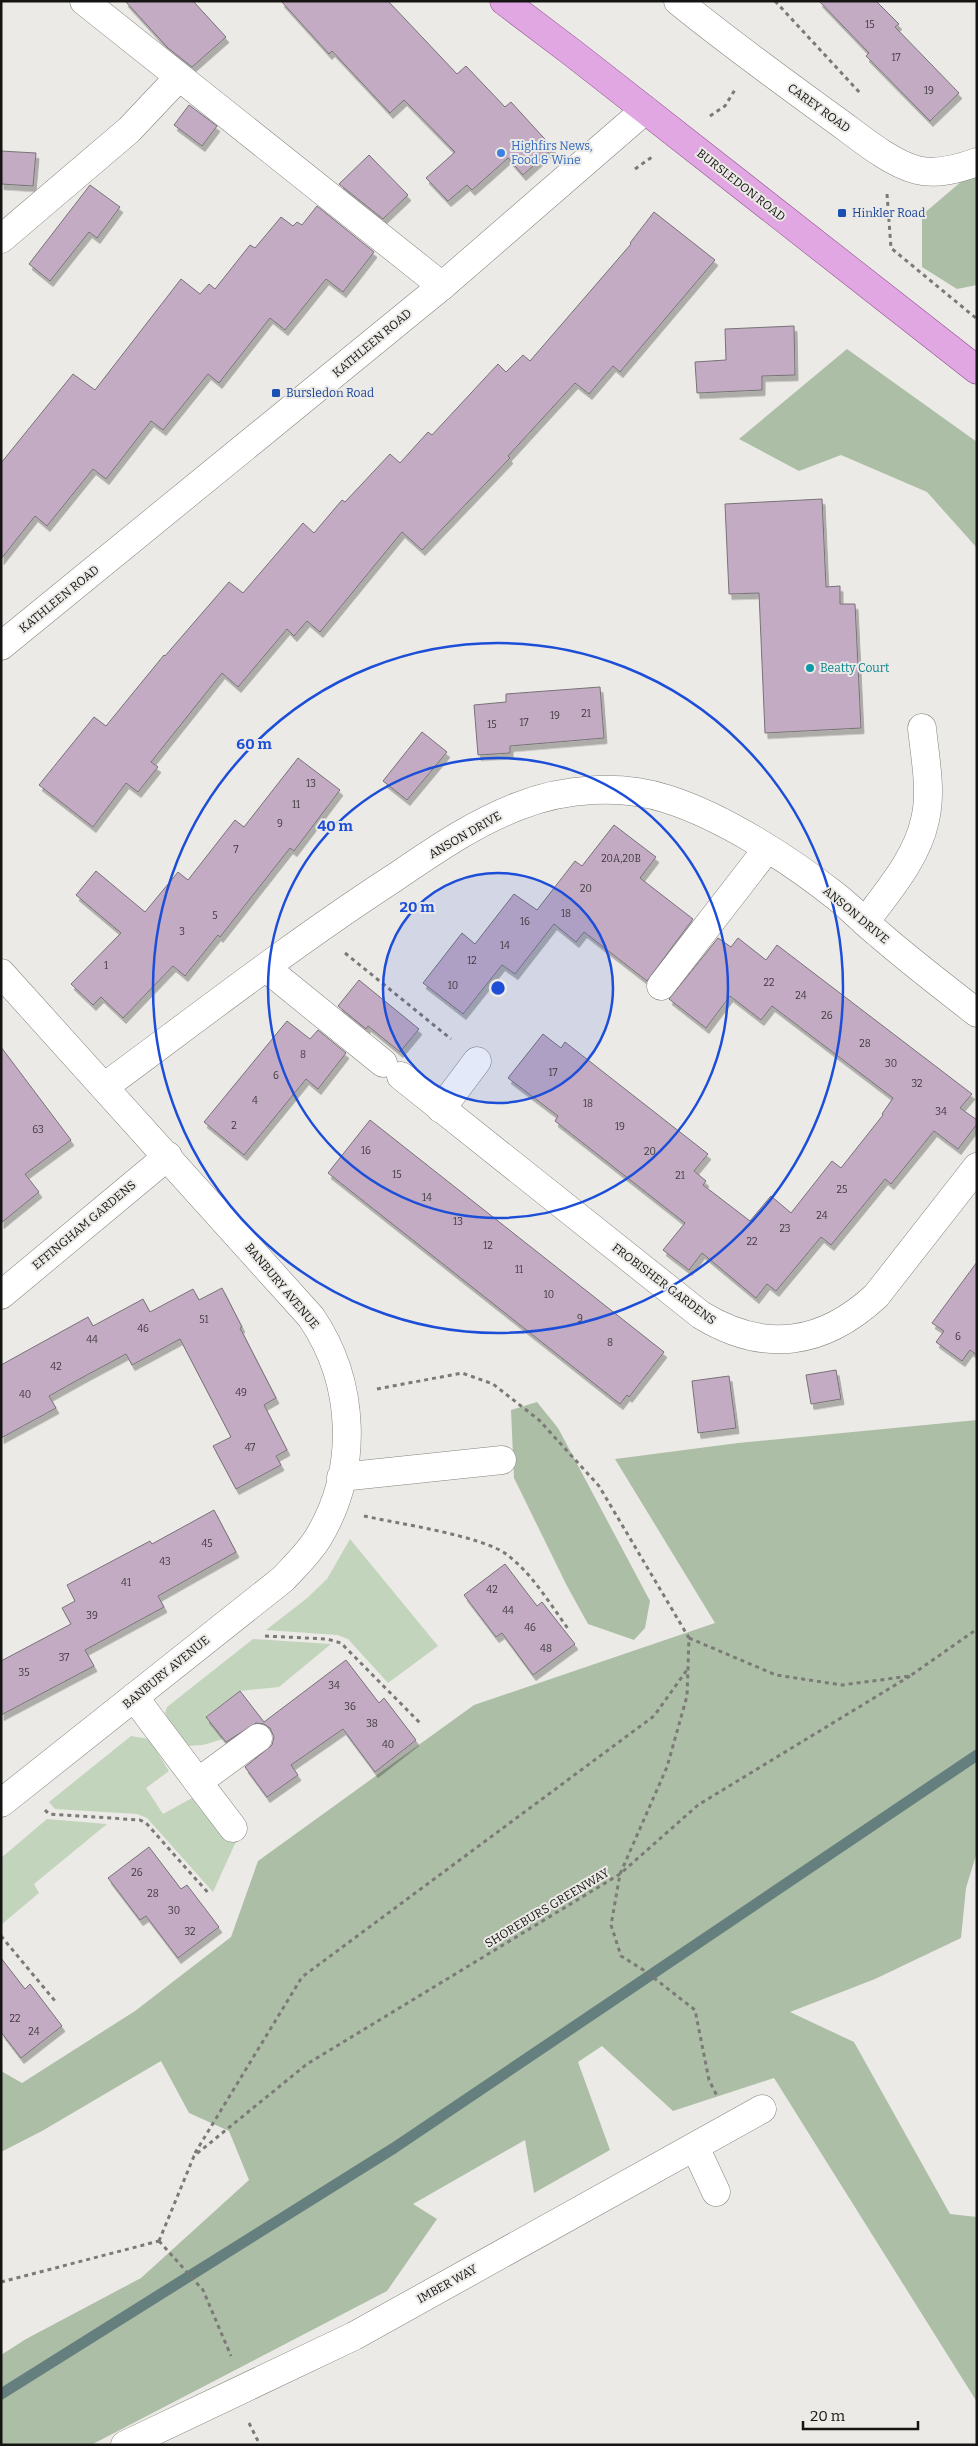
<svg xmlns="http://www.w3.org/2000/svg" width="978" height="2446" viewBox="0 0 978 2446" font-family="Bitter,serif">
	<defs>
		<filter id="shadow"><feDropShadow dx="3" dy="5.5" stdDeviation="0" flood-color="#0004"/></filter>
	</defs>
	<rect width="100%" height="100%" fill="#eceae6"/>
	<g fill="#c2d5bc">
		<path d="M350 1539 438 1646 388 1683 348 1639 337 1635 266 1630 306 1599 327 1579Z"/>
		<path d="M253 1639 331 1644 279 1687 240 1691 206 1716 223 1739 203 1745 188 1746 173 1729 165 1713 167 1707Z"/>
		<path d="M131 1736 149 1739 169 1771 146 1788 163 1814 192 1798C208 1820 214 1826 239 1835L213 1892 147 1818 137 1814 55 1809 49 1802Z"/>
		<path d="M47 1819 107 1824 34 1884 39 1893 2 1924 1 1858Z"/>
	</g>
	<g fill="#acbfa6">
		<path d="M977 175V285L957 289 922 267V215L962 181Z"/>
		<path d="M847 349 977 442V548L927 492 841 455 799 471 739 439Z"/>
		<path d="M537 1402 558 1428 650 1601 645 1628 634 1640 588 1624 567 1586 514 1478 511 1410Z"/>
		<path d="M977 1420V1852L966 1888 961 1938 875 1979 790 2012 854 2042 950 2214 977 2217V2402L774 2078 673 2111 602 2046 578 2062 610 2150 534 2193 525 2140 413 2204 437 2219 387 2291 91 2445H1V2355L26 2339 141 2278 249 2180 229 2131 189 2113 161 2061 42 2131 1 2152V2071L22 2083 135 2011 231 1937 258 1861 474 1705 715 1623 615 1459 738 1443Z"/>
	</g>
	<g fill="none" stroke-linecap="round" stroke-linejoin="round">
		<path stroke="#647f7e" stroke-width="11" d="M1 2394 394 2148 977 1755"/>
	</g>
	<g fill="#c2abc3" stroke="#777377" filter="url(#shadow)">
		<path d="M125 1H193L226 37 192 67 168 48Z"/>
		<path d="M281 1H388L457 74 466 66 505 107 511 102 553 148 523 175 508 158 472 190 467 185 448 201 426 178 455 152 404 100 390 113 332 51 329 54Z"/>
		<path d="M819 1H876L899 24 895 27 959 93 930 121 866 56 869 53Z"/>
		<path d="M189 105 217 126 202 146 174 125Z"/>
		<path d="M1 151 36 153 33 186 1 184Z"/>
		<path d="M369 155 408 195 383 219 339 184Z"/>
		<path d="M90 185 120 207 97 238 89 232 50 281 29 264Z"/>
		<path d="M317 206 374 252 343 292 326 279 285 330 270 318 219 383 208 374 163 430 151 421 106 479 93 469 47 526 35 516 1 559V463L73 374 95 390 181 279 200 294 209 284 215 289 250 245 255 248 281 217 293 226 297 222 302 225Z"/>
		<path d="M654 212 715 260 620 372 613 366 589 394 575 383 508 456 510 458 422 550 402 532 320 632 307 621 294 636 287 629 238 687 222 673 151 762 158 767 138 792 126 783 93 827 39 785 94 717 106 726 164 655 165 656 229 582 243 593 303 523 314 533 342 500 345 502 390 454 400 463 428 432 432 435 498 364 506 372 523 355 530 361 631 244 630 243Z"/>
		<path d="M794 326 795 375 762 376V390L697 393 695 362 726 360 725 329Z"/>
		<path d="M822 499 826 587 840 586V604H855L861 728 765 733 759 593 729 594 725 504Z"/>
		<path d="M600 687 604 738 510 746V753L478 755 474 705 506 702V694Z"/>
		<path d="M422 732 447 752 407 800 383 781Z"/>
		<path d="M298 758 340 790 294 851 290 848 220 937 218 935 185 976 173 966 123 1018 101 997 93 1005 71 984 121 933 76 895 96 871 145 912 178 872 188 880 235 820 244 827Z"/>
		<path d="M614 825 656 857 640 878 693 919 647 981 584 932 576 942 554 924 515 974 502 965 463 1014 423 983 462 933 475 944 514 894 537 910 575 861 582 866Z"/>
		<path d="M718 938 731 947 738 938 766 960 777 945 972 1094 960 1108 977 1120V1124L958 1149 934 1131 891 1184 885 1179 831 1245 821 1237 776 1291 767 1284 756 1298 702 1253 689 1270 663 1250 685 1223 555 1121 558 1116 508 1078 543 1034 561 1048 565 1042 708 1154 694 1171 706 1181 703 1185 750 1221 771 1196 791 1213 832 1161 841 1168 883 1115 882 1114 893 1098 772 1006 761 1020 730 996 706 1028 669 999Z"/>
		<path d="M359 980 419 1029 400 1052 368 1026 366 1029 338 1006Z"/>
		<path d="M287 1021 310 1039 318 1030 346 1053 318 1089 306 1079 244 1155 204 1122Z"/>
		<path d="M1 1047 71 1140 25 1174 39 1192 1 1223Z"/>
		<path d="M370 1120 664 1352 629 1397 627 1395 620 1404 328 1173Z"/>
		<path d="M977 1262V1355L970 1350 962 1361 936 1342 944 1331 932 1323Z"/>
		<path d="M222 1288 242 1327 240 1328 276 1398 264 1405 287 1450 276 1456 281 1465 236 1489 213 1446 231 1437 180 1339 132 1365 126 1354 85 1376 49 1396 56 1408 1 1438V1365L88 1317 93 1326 143 1299 150 1312 193 1289 199 1300Z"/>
		<path d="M836 1370 841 1399 811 1404 806 1375Z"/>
		<path d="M729 1376 736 1428 698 1433 692 1381Z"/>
		<path d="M214 1510 236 1552 158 1596 164 1607 85 1650 94 1666 1 1715V1661L71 1624 62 1608 75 1601 67 1585 150 1541 152 1544Z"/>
		<path d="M505 1564 537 1606 542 1602 575 1644 533 1675 502 1633 496 1637 464 1595Z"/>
		<path d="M346 1660 379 1703 384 1698 416 1740 375 1772 343 1729 291 1765 298 1775 267 1797 245 1767 272 1745 274 1737 270 1728 264 1724 256 1723 226 1742 206 1717 240 1691 264 1722Z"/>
		<path d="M149 1847 181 1889 187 1885 219 1927 178 1958 146 1916 140 1920 108 1878Z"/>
		<path d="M1 1958 25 1989 30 1984 62 2026 21 2058 1 2032Z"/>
	</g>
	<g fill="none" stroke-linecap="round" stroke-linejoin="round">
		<defs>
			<g id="minor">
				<path d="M84 1 442 286"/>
				<path d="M678 1C728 42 781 80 833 118 857 135 889 163 917 170 937 175 958 169 977 162"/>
				<path d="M1 239 129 130 179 77"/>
				<path d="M1 646 442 286 645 110"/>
				<path d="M865 922C888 891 917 858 925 820 932 791 925 758 922 728"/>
				<path d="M266 968 383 1063"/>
				<path d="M1 973 311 1317C356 1383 359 1470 318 1538 308 1554 295 1566 283 1579L1 1803"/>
				<path d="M661 986 767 849"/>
				<path d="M401 1076 701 1315C765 1354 823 1345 876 1296L977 1167"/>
				<path d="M104 1087C199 1017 294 943 394 878 434 851 474 823 519 806 564 788 621 784 667 799 724 817 790 860 837 897 852 909 865 923 880 935 911 962 944 987 977 1013"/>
				<path d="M441 1109 477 1061"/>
				<path d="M1 1295 168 1156"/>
				<path d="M341 1477 502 1460"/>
				<path d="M134 1697 198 1782 258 1738"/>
				<path d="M198 1782 233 1828"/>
				<path d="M695 2147 716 2192"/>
				<path d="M125 2445 354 2336 762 2109"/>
			</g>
			<path id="major" d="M504 1 574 54 977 370"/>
		</defs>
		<use href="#minor" stroke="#85847f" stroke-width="29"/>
		<use href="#major" stroke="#8c4e8c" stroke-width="29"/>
		<g stroke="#7b7a77" stroke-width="3" stroke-dasharray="4 4" stroke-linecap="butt">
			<path d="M775 1 860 93"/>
			<path d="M710 116 725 106 736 88"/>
			<path d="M635 169 652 157"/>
			<path d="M887 194 891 248 977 319"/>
			<path d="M345 953 451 1039"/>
			<path d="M377 1389 462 1373 493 1384 539 1420 599 1486 689 1638 687 1696 667 1767 620 1874 611 1925 621 1956 645 1971 695 2010 709 2080 717 2096"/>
			<path d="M364 1516C396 1523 482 1536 506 1554 532 1573 550 1604 569 1630"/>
			<path d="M265 1636 327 1639 341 1643 420 1723"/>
			<path d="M689 1638 776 1675 842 1685 910 1676 977 1629"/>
			<path d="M45 1810 49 1814 140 1820 146 1823 210 1895"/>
			<path d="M1 1936 55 2001"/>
			<path d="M195 2153 302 1977 654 1716 689 1667"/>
			<path d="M159 2241 194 2156 307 2064 620 1874 698 1805 910 1676"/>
			<path d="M159 2241 203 2290 231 2356"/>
			<path d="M1 2282 159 2241"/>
			<path d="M249 2423 260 2445"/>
		</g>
		<use href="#minor" stroke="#fff" stroke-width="28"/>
		<use href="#major" stroke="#e1a7e2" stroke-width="28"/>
	</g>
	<circle cx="498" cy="988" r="115" fill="#1d4ed8" fill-opacity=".12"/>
	<g fill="none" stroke="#1d4ed8" stroke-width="2.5">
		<circle cx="498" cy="988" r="115"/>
		<circle cx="498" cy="988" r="230"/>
		<circle cx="498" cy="988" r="345"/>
	</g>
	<circle fill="#3f7fe0" stroke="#eceae6" stroke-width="2" cx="501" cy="153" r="5"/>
	<g fill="#1a4fb4" stroke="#eceae6" stroke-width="2">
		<rect x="837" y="208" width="10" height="10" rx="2.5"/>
		<rect x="271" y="388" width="10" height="10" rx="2.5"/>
	</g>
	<circle fill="#0f9aa8" stroke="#eceae6" stroke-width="2" cx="810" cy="668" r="5"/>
	<g text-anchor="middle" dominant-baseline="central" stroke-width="4" stroke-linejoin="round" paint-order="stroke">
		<g font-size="10" fill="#403a3e">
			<text x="870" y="25">15</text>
			<text x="896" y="58">17</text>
			<text x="929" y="91">19</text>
			<text x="586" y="714">21</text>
			<text x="555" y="716">19</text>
			<text x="524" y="723">17</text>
			<text x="492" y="725">15</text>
			<text x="311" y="784">13</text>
			<text x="296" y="805">11</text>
			<text x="280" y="824">9</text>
			<text x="236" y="850">7</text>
			<text x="621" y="859">20A,20B</text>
			<text x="586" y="889">20</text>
			<text x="566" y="914">18</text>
			<text x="215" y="916">5</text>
			<text x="525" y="922">16</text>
			<text x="182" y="932">3</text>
			<text x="505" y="946">14</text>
			<text x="472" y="961">12</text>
			<text x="106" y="966">1</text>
			<text x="769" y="983">22</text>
			<text x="453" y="986">10</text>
			<text x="801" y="996">24</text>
			<text x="827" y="1016">26</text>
			<text x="865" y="1044">28</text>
			<text x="303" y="1055">8</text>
			<text x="891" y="1064">30</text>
			<text x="553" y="1073">17</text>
			<text x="276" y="1076">6</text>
			<text x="917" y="1084">32</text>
			<text x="255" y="1101">4</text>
			<text x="588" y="1104">18</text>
			<text x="941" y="1112">34</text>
			<text x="234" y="1126">2</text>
			<text x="620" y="1127">19</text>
			<text x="38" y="1130">63</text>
			<text x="366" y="1151">16</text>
			<text x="650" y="1152">20</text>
			<text x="397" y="1175">15</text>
			<text x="680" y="1176">21</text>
			<text x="842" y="1190">25</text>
			<text x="427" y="1198">14</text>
			<text x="822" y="1216">24</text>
			<text x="458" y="1222">13</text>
			<text x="785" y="1229">23</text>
			<text x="752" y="1242">22</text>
			<text x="488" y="1246">12</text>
			<text x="519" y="1270">11</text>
			<text x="549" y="1295">10</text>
			<text x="580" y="1319">9</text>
			<text x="204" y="1320">51</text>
			<text x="143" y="1329">46</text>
			<text x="958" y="1337">6</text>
			<text x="92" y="1340">44</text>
			<text x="610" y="1343">8</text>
			<text x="56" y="1367">42</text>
			<text x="241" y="1393">49</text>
			<text x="25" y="1395">40</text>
			<text x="250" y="1448">47</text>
			<text x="207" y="1544">45</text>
			<text x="165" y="1562">43</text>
			<text x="126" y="1583">41</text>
			<text x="492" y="1590">42</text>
			<text x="508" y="1611">44</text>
			<text x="92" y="1616">39</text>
			<text x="530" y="1628">46</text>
			<text x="546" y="1649">48</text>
			<text x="64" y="1658">37</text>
			<text x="24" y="1673">35</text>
			<text x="334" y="1686">34</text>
			<text x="350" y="1707">36</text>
			<text x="372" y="1724">38</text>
			<text x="388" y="1745">40</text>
			<text x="137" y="1873">26</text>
			<text x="153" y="1894">28</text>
			<text x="174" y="1911">30</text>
			<text x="190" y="1932">32</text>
			<text x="15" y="2019">22</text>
			<text x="34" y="2032">24</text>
		</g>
		<g font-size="12" fill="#141412" stroke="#eceae6">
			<text transform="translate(819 108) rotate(36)">CAREY ROAD</text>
			<text transform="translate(741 185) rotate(38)">BURSLEDON ROAD</text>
			<text transform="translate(372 343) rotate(-40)">KATHLEEN ROAD</text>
			<text transform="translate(59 599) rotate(-39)">KATHLEEN ROAD</text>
			<text transform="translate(465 835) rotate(-30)">ANSON DRIVE</text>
			<text transform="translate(856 915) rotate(40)">ANSON DRIVE</text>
			<text transform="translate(84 1225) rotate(-40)">EFFINGHAM GARDENS</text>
			<text transform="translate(664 1284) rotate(37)">FROBISHER GARDENS</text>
			<text transform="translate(282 1286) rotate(50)">BANBURY AVENUE</text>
			<text transform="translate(166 1672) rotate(-39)">BANBURY AVENUE</text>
			<text transform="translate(547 1908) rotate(-31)">SHOREBURS GREENWAY</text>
			<text transform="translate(447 2284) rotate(-29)">IMBER WAY</text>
		</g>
		<g font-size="12" fill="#366cbe" stroke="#eceae6" text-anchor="start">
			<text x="511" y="146">Highfirs News,<tspan x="511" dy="14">Food &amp; Wine</tspan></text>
		</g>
		<g font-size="12" fill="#164399" stroke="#eceae6" text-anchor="start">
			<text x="852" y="213">Hinkler Road</text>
			<text x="286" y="393">Bursledon Road</text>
		</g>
		<g font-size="12" fill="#0d838f" stroke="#eceae6" text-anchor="start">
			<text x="820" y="668">Beatty Court</text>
		</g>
	</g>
	<circle cx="498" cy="988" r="8" fill="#1d4ed8" stroke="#eceae6" stroke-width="2.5"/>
	<g font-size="15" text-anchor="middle" font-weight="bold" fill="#1d4ed8" stroke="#eceae6" stroke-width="4" stroke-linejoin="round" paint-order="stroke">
		<text x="254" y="749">60 m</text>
		<text x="335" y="831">40 m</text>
		<text x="417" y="912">20 m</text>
	</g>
	<rect width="978" height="2446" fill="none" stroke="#141412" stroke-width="5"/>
	<path d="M803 2421v8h115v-8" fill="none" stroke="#141412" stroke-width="2.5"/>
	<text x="810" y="2421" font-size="15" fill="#141412" stroke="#eceae6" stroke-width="4" paint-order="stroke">20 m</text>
</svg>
